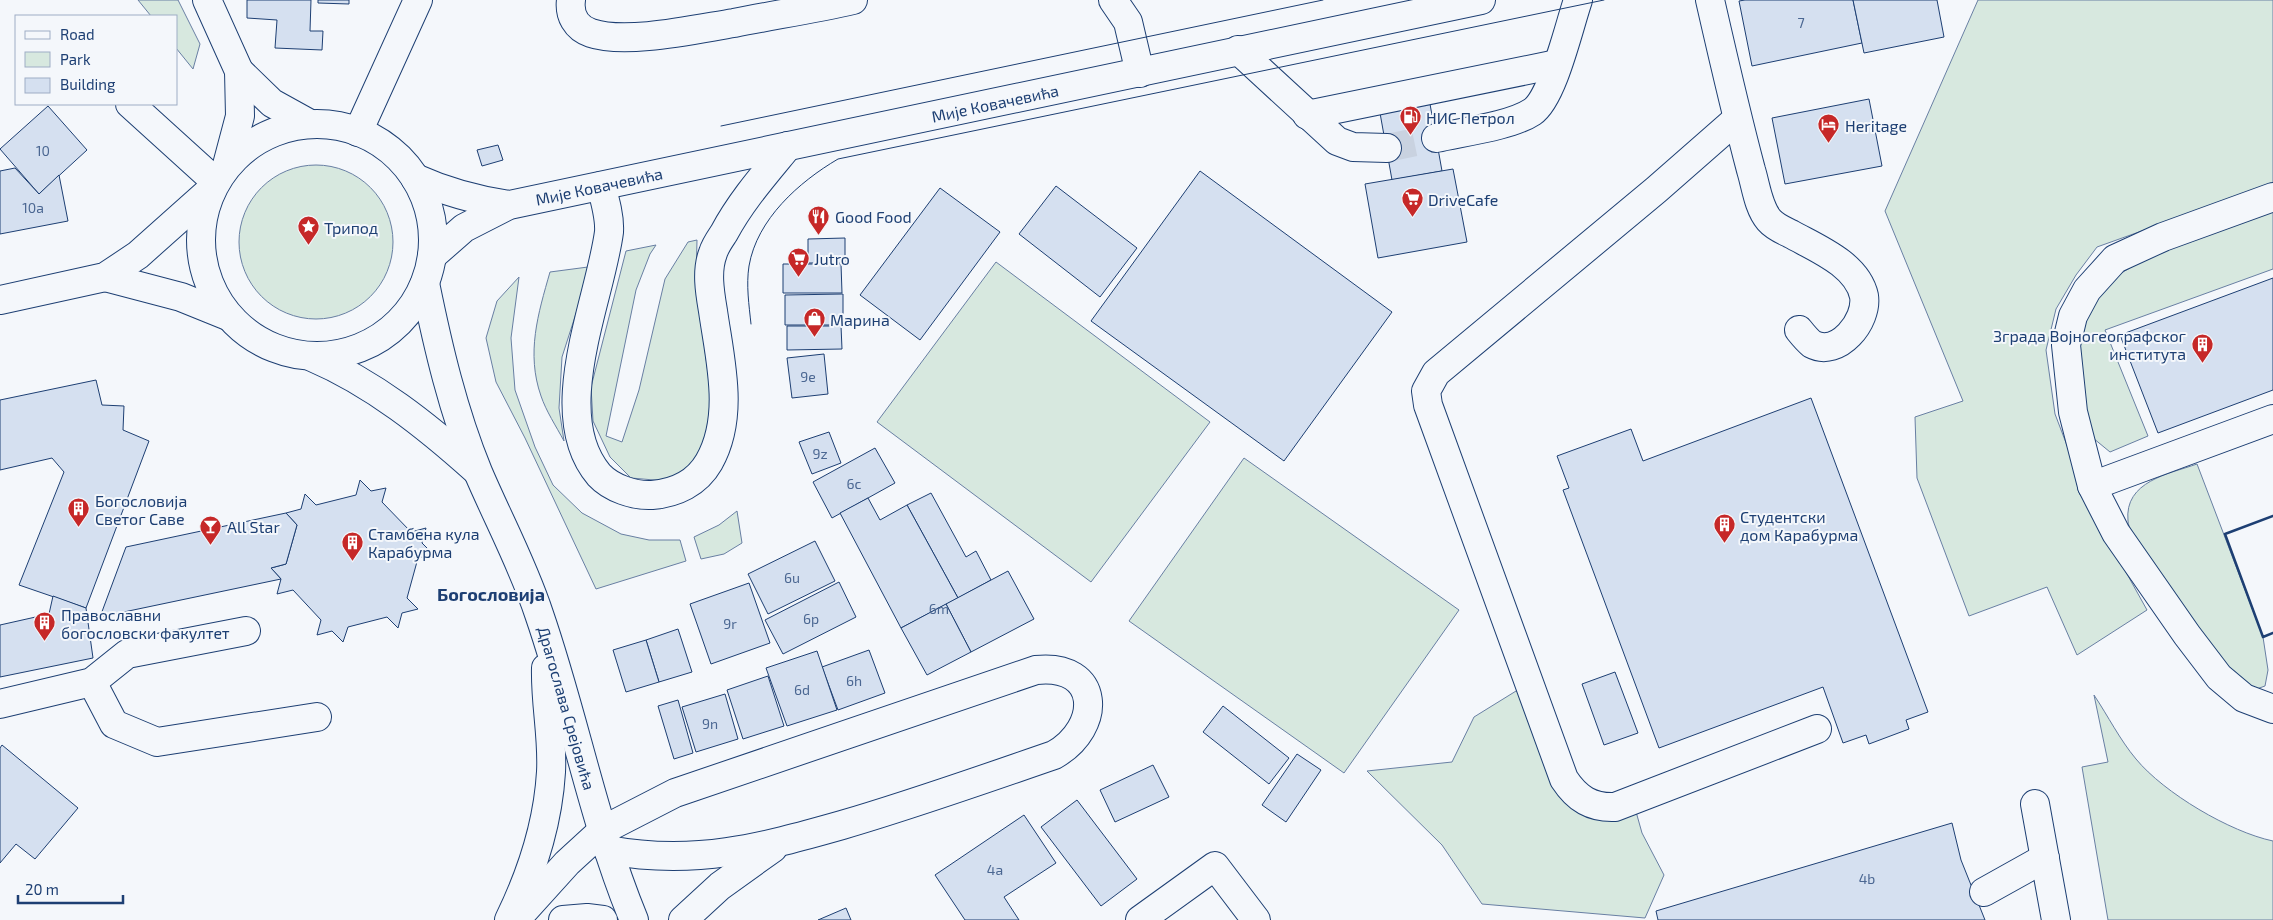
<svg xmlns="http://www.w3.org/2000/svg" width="2273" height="920" viewBox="0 0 2273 920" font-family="'Exo 2',sans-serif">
	<rect width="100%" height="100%" fill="#f4f7fb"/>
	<g fill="#d7e8df" stroke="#687fa3">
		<path d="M138 0H178L200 44 193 69 176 48V16H151Z"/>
		<path d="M1978 0H2273V184L2097 247 2076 275 2056 309 2046 350 2055 414 2092 511 2147 610 2077 655 2047 587 1969 616 1917 478 1915 417 1963 401 1885 211Z"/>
		<circle cx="316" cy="242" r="77"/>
		<path d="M2273 207V269L2105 330 2148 436 2110 452 2093 438 2085 412 2077 342 2083 320 2110 280 2159 250Z"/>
		<path d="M697 240 696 283 711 395 709 440 691 473 666 481 631 478 610 457 593 421 591 387 626 251 656 245 650 254 636 290 606 436 622 442 639 390 665 279 688 242Z"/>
		<path d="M996 262 1210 422 1091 582 877 422Z"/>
		<path d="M588 267 580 301 562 357 559 408 564 441C556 426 546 411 541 396 526 353 538 314 550 272Z"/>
		<path d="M519 277 511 338 515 390 535 447 553 485 582 513 621 534 649 540H680L686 561 596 589 525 438 496 382 486 338 497 301Z"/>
		<path d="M1244 458 1459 610 1344 773 1129 621Z"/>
		<path d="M2197 464 2263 637 2268 670 2265 686 2251 691 2233 680 2140 545C2136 538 2128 528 2128 521 2124 481 2169 474 2197 464Z"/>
		<path d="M737 511 742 543 724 554 701 559 694 537 719 525Z"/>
		<path d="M1529 683 1573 792 1633 801 1642 833 1664 875 1645 918 1482 904 1442 845 1367 771 1452 762 1474 717Z"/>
		<path d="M2094 695C2108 716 2120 740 2136 759 2164 793 2230 832 2273 841V920H2108L2082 767 2108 762Z"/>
	</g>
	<g fill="#d5e0f0" stroke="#1d3f73">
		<path d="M247 0H311L310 31H323L322 50 275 48 277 20 247 18Z"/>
		<path d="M318 0H349V4L318 3Z"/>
		<path d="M1745 0H1853L1862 43 1752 66 1739 1Z"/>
		<path d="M1853 0H1937L1944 37 1864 53Z"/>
		<path d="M1869 99 1882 166 1785 184 1772 118Z"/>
		<path d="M1430 104 1442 171 1392 180 1380 113Z"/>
		<path d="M48 106 87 150 39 194 0 149Z"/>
		<path d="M498 145 503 160 482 166 477 150Z"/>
		<path d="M15 168 39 194 59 175 68 221 0 234V171Z"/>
		<path d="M1453 169 1467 242 1378 258 1365 184Z"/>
		<path d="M1200 171 1392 312 1284 461 1091 321Z"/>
		<path d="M1056 186 1137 248 1100 297 1019 234Z"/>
		<path d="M940 188 1000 232 920 340 860 295Z"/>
		<path d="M845 238V263H808V239Z"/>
		<path d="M783 264H841L842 293H783Z"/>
		<path d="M2273 278V390L2158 433 2120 335Z"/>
		<path d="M843 294V325H785V295Z"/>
		<path d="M787 326H841L842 349 787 350Z"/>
		<path d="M824 354 828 394 792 398 787 358Z"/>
		<path d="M96 380 102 405 124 406 123 430 149 441 86 608 19 585 64 472 52 458 0 470V400Z"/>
		<path d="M1811 398 1928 712 1906 720 1909 729 1869 744 1866 735 1843 743 1823 687 1659 748 1563 490 1569 488 1557 456 1631 429 1643 461Z"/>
		<path d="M829 432 841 463 812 474 799 442Z"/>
		<path d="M875 448 895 483 832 518 813 482Z"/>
		<path d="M360 480 371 491 386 488 382 502 411 532 426 528 422 543 433 554 418 558 407 598 418 609 402 613 398 628 387 617 348 627 343 642 332 631 317 635 321 620 293 590 277 594 281 579 271 568 286 564 297 525 286 513 301 509 305 494 316 505 356 495Z"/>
		<path d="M931 493 966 557 976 551 991 580 958 598 907 505Z"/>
		<path d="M868 498 880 520 907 505 958 598 901 628 840 513Z"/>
		<path d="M286 513 297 525 286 564 271 568 281 579 100 617 126 547Z"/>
		<path d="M815 541 835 581 768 614 748 574Z"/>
		<path d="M1008 571 1034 619 971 652 946 604Z"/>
		<path d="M839 582 856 617 783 654 765 620Z"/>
		<path d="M749 583 770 643 711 664 690 604Z"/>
		<path d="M53 596 86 608 93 658 0 677V625L49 614Z"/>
		<path d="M946 604 971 652 927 675 901 628Z"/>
		<path d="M678 629 692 672 659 682 646 640Z"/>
		<path d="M646 640 659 682 626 692 613 650Z"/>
		<path d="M869 650 885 693 838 710 822 667Z"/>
		<path d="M817 651 837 710 787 726 766 668Z"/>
		<path d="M1615 672 1638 733 1604 745 1582 684Z"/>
		<path d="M768 676 784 726 743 739 727 690Z"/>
		<path d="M725 694 738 739 696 752 682 707Z"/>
		<path d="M678 700 693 753 674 759 658 706Z"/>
		<path d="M1223 706 1289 758 1269 784 1203 732Z"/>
		<path d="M2 745 78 808 35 859 16 844 0 863V748Z"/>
		<path d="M1297 754 1321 770 1286 822 1262 805Z"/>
		<path d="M1153 765 1169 797 1115 822 1100 790Z"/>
		<path d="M1077 800 1137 879 1101 906 1041 827Z"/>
		<path d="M1024 815 1056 863 1004 897 1019 920H965L935 875Z"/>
		<path d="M1952 823 1961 860 1985 920H1658L1656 911Z"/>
		<path d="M846 908 851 920H818Z"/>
	</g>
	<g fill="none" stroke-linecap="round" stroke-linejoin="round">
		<path stroke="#c9d2e0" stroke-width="28" stroke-dasharray="28 14" stroke-linecap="butt" d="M1387 148 1436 138"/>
		<defs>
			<g id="minor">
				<path d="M571 0C569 15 576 28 591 33 626 45 696 29 734 23 774 15 814 9 853 0"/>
				<path d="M1113 0 1128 22 1140 73"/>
				<path d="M1710 0C1723 57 1736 114 1751 170 1756 186 1758 207 1769 220 1775 227 1783 230 1791 234 1816 248 1857 264 1864 296 1868 321 1838 358 1812 344 1807 340 1803 335 1799 330"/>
				<path d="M1238 50 1337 141 1353 147 1387 148"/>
				<path d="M130 104 216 182"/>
				<path d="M1307 115 1557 64"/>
				<path d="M1737 119 1656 190 1436 373 1426 391 1428 405 1564 779C1577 799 1592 808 1615 807L1817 729"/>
				<path d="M358 132 418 0"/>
				<path d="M1436 138C1462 132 1511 126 1532 112 1553 98 1569 26 1578 0"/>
				<path d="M601 186C605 200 610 217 609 232 600 301 547 414 599 475 611 488 634 496 652 495 676 493 697 483 709 462 735 416 720 360 713 311 710 293 706 271 713 253 715 246 720 239 724 233 741 201 765 174 788 146"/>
				<path d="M2273 197 2163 237 2115 259 2087 290 2073 316 2066 345 2073 412 2092 486 2116 533 2187 635 2219 677 2244 698 2273 709"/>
				<path d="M2092 486 2273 419"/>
				<path d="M92 682 114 724 157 742 317 717"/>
				<path d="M0 704 92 682 127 654 246 631"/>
				<path d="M2035 804 2056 920"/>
				<path d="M603 830 675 793 1036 670C1101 663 1103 727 1054 755 984 779 914 804 842 825 761 848 694 866 608 850"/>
				<path d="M1984 892 2045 858"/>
				<path d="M683 920 720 886 773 848"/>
				<path d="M1140 920 1215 866 1256 920"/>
			</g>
			<g id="major">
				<path d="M207 0 239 71 240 116 227 165"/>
				<path d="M239 71 272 103 310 124"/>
				<circle cx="317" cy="240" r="116"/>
				<path d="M415 178C446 192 475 200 509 205"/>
				<path d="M432 256 464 228 509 205 1481 0"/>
				<path d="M105 277 181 297 228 316"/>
				<path d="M425 283C438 347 453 411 478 472 498 519 523 565 539 614 574 715 593 821 634 920"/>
				<path d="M0 300 105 277 138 255 212 189"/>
				<path d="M312 357C373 383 427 426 476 470"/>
				<path d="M520 915 567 863 603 830"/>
				<path d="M509 920C531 875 548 823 551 772 553 737 545 703 546 668"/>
				<path d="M563 920 587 918 603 920"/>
			</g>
		</defs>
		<use href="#minor" stroke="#1d3f73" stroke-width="30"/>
		<use href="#major" stroke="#1d3f73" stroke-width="30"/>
		<use href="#minor" stroke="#f4f7fb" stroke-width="28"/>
		<use href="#major" stroke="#f4f7fb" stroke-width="28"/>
		<g stroke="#1d3f73" stroke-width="1">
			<path d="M721 126 1323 0"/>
			<path d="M751 324C749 305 746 285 749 266 757 219 799 182 838 159L1604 0"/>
		</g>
		<path stroke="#1d3f73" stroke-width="2.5" d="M2273 516 2225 534 2263 637 2273 633"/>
	</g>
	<defs>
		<symbol id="fuel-pin" viewBox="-11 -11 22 30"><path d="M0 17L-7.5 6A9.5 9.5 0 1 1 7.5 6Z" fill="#c62828" stroke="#f4f7fb"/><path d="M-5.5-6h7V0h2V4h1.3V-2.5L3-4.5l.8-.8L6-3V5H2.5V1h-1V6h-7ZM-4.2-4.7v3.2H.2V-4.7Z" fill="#fff"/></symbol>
		<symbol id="hotel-pin" viewBox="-11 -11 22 30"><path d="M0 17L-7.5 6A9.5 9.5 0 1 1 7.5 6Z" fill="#c62828" stroke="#f4f7fb"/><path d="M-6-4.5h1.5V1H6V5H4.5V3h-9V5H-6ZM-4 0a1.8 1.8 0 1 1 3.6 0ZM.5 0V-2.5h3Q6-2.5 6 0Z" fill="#fff"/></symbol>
		<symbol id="supermarket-pin" viewBox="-11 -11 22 30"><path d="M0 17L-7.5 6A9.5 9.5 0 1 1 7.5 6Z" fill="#c62828" stroke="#f4f7fb"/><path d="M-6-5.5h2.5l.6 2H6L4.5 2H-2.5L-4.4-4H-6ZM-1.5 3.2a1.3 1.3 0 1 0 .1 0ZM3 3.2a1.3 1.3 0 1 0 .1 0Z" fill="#fff"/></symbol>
		<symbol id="restaurant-pin" viewBox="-11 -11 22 30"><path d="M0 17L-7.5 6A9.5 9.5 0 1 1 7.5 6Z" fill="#c62828" stroke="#f4f7fb"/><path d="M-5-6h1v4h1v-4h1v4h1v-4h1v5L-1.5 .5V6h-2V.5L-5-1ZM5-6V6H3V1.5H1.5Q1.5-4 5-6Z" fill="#fff"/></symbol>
		<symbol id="sight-pin" viewBox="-11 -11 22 30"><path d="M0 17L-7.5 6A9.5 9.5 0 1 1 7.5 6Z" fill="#c62828" stroke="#f4f7fb"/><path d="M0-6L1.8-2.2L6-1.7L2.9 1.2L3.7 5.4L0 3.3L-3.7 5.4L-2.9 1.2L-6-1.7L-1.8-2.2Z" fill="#fff"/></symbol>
		<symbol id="shop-pin" viewBox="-11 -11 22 30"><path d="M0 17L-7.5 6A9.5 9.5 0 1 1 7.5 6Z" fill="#c62828" stroke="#f4f7fb"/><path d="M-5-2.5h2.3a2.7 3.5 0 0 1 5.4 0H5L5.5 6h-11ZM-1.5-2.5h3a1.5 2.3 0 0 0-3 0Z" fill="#fff"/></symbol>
		<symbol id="building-pin" viewBox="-11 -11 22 30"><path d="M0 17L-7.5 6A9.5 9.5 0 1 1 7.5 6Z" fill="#c62828" stroke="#f4f7fb"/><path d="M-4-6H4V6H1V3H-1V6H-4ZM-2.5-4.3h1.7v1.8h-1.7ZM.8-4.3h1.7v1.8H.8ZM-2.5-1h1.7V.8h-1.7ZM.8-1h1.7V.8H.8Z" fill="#fff"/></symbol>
		<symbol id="bar-pin" viewBox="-11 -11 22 30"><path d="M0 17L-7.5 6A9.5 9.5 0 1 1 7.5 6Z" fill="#c62828" stroke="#f4f7fb"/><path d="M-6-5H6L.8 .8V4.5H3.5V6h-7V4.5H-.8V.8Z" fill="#fff"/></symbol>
	</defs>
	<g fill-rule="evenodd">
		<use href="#fuel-pin" x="1398" y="104" width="25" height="34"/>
		<use href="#hotel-pin" x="1816" y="112" width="25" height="34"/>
		<use href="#supermarket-pin" x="1400" y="186" width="25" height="34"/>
		<use href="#restaurant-pin" x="806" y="204" width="25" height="34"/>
		<use href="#sight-pin" x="296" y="214" width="25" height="34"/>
		<use href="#supermarket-pin" x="786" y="246" width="25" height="34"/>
		<use href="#shop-pin" x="802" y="306" width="25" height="34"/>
		<use href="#building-pin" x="2190" y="332" width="25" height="34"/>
		<use href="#building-pin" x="66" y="496" width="25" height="34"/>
		<use href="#building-pin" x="1712" y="512" width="25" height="34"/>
		<use href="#bar-pin" x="198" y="514" width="25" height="34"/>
		<use href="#building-pin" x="340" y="530" width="25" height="34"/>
		<use href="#building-pin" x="32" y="610" width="25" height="34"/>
	</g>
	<g text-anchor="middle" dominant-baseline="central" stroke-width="4" stroke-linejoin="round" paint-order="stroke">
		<g font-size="14" fill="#4b6792">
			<text x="1801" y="22">7</text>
			<text x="43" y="150">10</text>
			<text x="33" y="207">10a</text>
			<text x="808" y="376">9e</text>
			<text x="820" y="453">9z</text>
			<text x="854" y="483">6c</text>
			<text x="792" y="577">6u</text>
			<text x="939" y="608">6m</text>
			<text x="811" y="618">6p</text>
			<text x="730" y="623">9r</text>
			<text x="854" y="680">6h</text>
			<text x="802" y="689">6d</text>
			<text x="710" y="723">9n</text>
			<text x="995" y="869">4a</text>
			<text x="1867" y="878">4b</text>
		</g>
		<g font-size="16" fill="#1d3f73" stroke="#f4f7fb">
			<text transform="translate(995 103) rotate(-12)">Мије Ковачевића</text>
			<text transform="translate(599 186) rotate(-12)">Мије Ковачевића</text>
			<text transform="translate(567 708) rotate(74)">Драгослава Срејовића</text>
		</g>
		<g font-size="16" fill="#1d3f73" stroke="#f4f7fb" text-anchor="start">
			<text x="1426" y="117">НИС Петрол</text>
			<text x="1845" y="125">Heritage</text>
			<text x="1428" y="199">DriveCafe</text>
			<text x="835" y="216">Good Food</text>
			<text x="324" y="227">Трипод</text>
			<text x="814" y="258">Jutro</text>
			<text x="830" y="319">Марина</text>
			<text x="2186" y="335" text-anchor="end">Зграда Војногеографског<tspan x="2186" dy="18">института</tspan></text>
			<text x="95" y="500">Богословија<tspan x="95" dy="18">Светог Саве</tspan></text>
			<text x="1740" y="516">Студентски<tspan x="1740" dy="18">дом Карабурма</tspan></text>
			<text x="227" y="526">All Star</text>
			<text x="368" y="533">Стамбена кула<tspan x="368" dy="18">Карабурма</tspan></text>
			<text x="61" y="614">Православни<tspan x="61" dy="18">богословски факултет</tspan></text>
		</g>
		<g font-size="18" font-weight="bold" fill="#1d3f73" stroke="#f4f7fb">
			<text x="491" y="594">Богословија</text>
		</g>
	</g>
	<rect x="15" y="15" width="162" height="90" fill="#f4f7fb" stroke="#9eadc5"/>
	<rect x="25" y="31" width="25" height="8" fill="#f4f7fb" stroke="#9eadc5"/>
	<text x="60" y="40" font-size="15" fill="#1d3f73">Road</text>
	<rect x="25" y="52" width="25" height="15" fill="#d7e8df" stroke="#9eadc5"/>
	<text x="60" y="65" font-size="15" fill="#1d3f73">Park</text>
	<rect x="25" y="78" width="25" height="15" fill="#d5e0f0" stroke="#9eadc5"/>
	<text x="60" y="90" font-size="15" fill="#1d3f73">Building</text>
	<path d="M18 895v8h105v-8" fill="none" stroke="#1d3f73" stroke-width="2.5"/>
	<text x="25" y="895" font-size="15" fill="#1d3f73" stroke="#f4f7fb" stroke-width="4" paint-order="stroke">20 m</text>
</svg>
